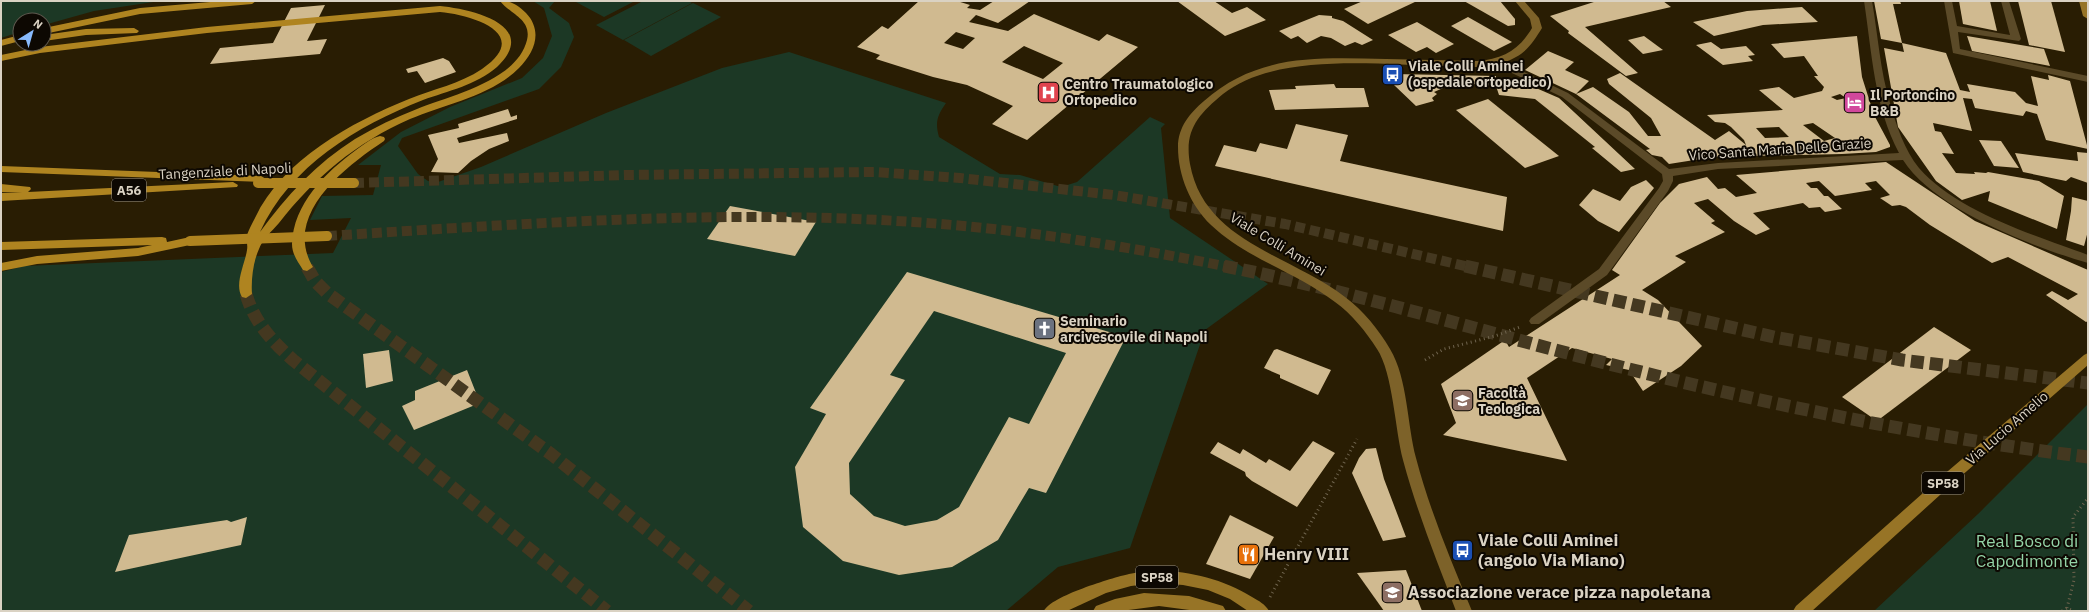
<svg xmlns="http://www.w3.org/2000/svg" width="2089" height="612" viewBox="0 0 2089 612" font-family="'IBM Plex Sans',sans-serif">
	<rect width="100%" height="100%" fill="#291d03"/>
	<g fill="#1c3825">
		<path d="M1 1H160L94 11 44 25V20H20V32L1 38Z"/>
		<path d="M533 1H555L549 8 569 23 574 37 561 67 539 89 402 138 398 146 418 174 428 181 438 182 481 167 606 113 722 68 789 52 946 103C937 116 935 122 939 137L1000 174 1020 175 1061 187 1077 182 1150 117 1165 124 1161 128 1170 218 1268 284 1205 330 1130 548 1058 567 1006 611H1V272L24 266 333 253 351 218 310 220 322 196 373 195 381 165H358L401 132 450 107 522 78 543 58 552 36 544 8Z"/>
		<path d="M578 1H635L604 17 576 2Z"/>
		<path d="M643 1H688L692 3 623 40 596 25Z"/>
		<path d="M693 3 721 17 651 56 624 40Z"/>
		<path d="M2088 404V611H1874L1978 514Z"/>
	</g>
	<g fill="#d0ba90" fill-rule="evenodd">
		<path d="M919 1H957L970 5 967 8 980 10 994 1H1030L998 23 976 15 969 22 1008 31 1034 14 1099 41 1107 34 1138 47 1027 140 992 124 1013 106 967 85 933 77 876 59 880 55 857 47 882 26 888 29ZM956 32 975 38 963 49 944 43ZM1024 46 1063 63 1043 79 1002 62Z"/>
		<path d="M1177 1H1214L1232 13 1247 7 1266 20 1225 36Z"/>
		<path d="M1363 1H1417L1368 24 1344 9Z"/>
		<path d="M1464 1H1500L1515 19V25L1508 26Z"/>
		<path d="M1597 1H1663L1671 7 1585 27 1638 73 1626 76 1568 33 1569 31 1550 16Z"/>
		<path d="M1874 1H1900L1901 4H1893L1902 43 1881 39Z"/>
		<path d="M1959 1H1990L1997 31 1963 24Z"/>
		<path d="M2018 1H2051L2065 52 2029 45Z"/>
		<path d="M325 5 307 41 327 39 320 54 210 64 220 48 273 43 291 8Z"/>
		<path d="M1802 7 1818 22 1763 25 1714 36 1693 22 1747 11Z"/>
		<path d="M1319 15 1332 16V18L1343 21 1373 40 1362 45 1355 42 1345 46 1331 38 1321 36 1307 43 1298 36 1291 39 1279 31Z"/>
		<path d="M1468 17 1512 42 1494 51 1451 26Z"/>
		<path d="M1417 22 1454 44 1436 53 1427 47 1416 52 1388 35Z"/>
		<path d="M1644 36 1663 50 1643 54 1628 40Z"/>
		<path d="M1857 36 1862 77 1874 115 1890 145V147L1876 152 1842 154 1706 157 1707 158 1669 164 1662 157 1652 155 1646 150 1650 149 1576 94 1525 70 1548 51 1574 62 1565 70 1589 81 1576 94 1593 87 1629 112 1648 136H1661L1651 118 1609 84 1607 79 1620 73 1715 140 1729 131 1746 145 1744 140 1731 127 1725 123 1715 122 1707 115 1783 110 1759 90 1779 87 1794 98 1822 91 1824 87 1814 76H1818L1804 56 1784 58 1771 44ZM1840 94 1846 98 1837 100 1831 97ZM1813 123 1835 138 1824 141 1803 125ZM1779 127 1789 137 1765 138 1756 128Z"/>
		<path d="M1967 36 2044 49 2050 66 1972 51Z"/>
		<path d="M1711 42 1721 49 1746 46 1755 55 1748 56 1753 61 1723 65 1696 45Z"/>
		<path d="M1902 43 1946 53 1960 90 1970 92 1967 84 2015 92 2026 103 2038 106 2031 76 2049 80 2048 75 2070 81 2088 149 2046 140 2037 114 2026 111 2023 116 1975 108 1972 99 1963 98 1972 131 1933 123 1935 131 1941 132 1954 154 1942 153 1956 173 1975 174 1974 172 1986 173 1988 172 2039 181 2064 196 2057 229 1988 201 1990 191 1962 200 1936 181 1898 127 1884 48 1904 52Z"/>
		<path d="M443 58 449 61 456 72 425 83 417 71 408 73 406 69Z"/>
		<path d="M1393 74 1496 76V84L1536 88 1559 98 1635 169 1621 172 1592 148 1595 147 1535 99 1499 95 1496 86 1461 83 1459 81 1434 92 1437 94 1432 98 1434 101 1416 106 1394 85Z"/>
		<path d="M1334 84 1336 88H1364L1369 107 1275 110 1269 90 1296 89 1295 86Z"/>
		<path d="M1488 99 1559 156 1525 168 1456 110Z"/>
		<path d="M508 109 511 117 517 115V119L457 138 459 143 507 133 509 141 489 149 471 161 458 173 431 172 438 159 428 135 459 128 458 124Z"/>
		<path d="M1296 124 1348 135 1340 161 1507 197 1503 231 1215 166 1224 145 1256 152 1260 143 1287 149Z"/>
		<path d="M1979 140 2001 141 2019 168 1994 166Z"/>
		<path d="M2077 152 2088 153V183L2071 177 2066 181 2023 172 2015 153 2078 161Z"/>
		<path d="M1886 162 1975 221 2088 270V321L2086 322 2046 295 2052 291 2068 300 2078 294 2008 257 1992 263 1930 225 1906 207 1900 205 1892 206 1880 198 1890 195 1876 181 1865 183 1872 190 1835 196 1819 181 1806 183 1811 188H1817L1824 196H1828L1842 209 1825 212 1820 207 1809 208 1803 203 1753 213 1770 229 1756 235 1734 221 1708 199 1694 203 1715 221 1711 223 1725 232 1675 256 1686 262 1642 290 1658 300 1702 346 1681 366 1643 391 1629 370 1606 365 1612 359 1572 348 1527 378 1567 461 1443 435 1456 423 1441 384 1505 340 1509 347 1620 275 1612 270 1660 203 1679 184 1707 177 1718 189 1725 188 1736 197 1757 193 1736 175Z"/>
		<path d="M1646 180 1654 188 1619 232 1598 221 1579 205 1593 189 1620 201 1631 187Z"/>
		<path d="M2072 197 2088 201V231L2084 246 2066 240 2071 211Z"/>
		<path d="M730 206 816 222 795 256 707 239Z"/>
		<path d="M907 272 1126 337 1046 493 1029 488 998 540 952 567 899 575 843 561 803 527 795 467 826 414 810 408ZM934 311 1066 353 1029 424 1009 417 959 507 937 520 905 526 874 516 850 494 849 463 905 380 890 375Z"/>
		<path d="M1934 327 1971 350 1877 421 1842 397Z"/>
		<path d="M1277 349 1331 370 1318 395 1280 378V375L1264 368 1274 350Z"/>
		<path d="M389 350 393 381 366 388 363 354Z"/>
		<path d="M467 370 480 403 414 430 402 406 415 400V391Z"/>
		<path d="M1313 441 1335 453 1297 507 1252 481 1246 476 1245 472 1210 453 1218 442 1240 454 1243 449 1266 463 1269 459 1290 471Z"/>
		<path d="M1376 448 1384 479 1406 537 1383 541 1352 473 1359 458 1366 449Z"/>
		<path d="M1230 515 1274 537 1250 579 1206 564Z"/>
		<path d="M247 517 241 545 115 572 129 535 227 520 231 522Z"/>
		<path d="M1406 570 1422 611H1384L1357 573Z"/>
	</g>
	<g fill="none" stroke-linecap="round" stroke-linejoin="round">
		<g stroke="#443820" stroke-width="10" stroke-dasharray="10 5" stroke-linecap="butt">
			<path d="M354 183 626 175 874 172 960 178 1114 195 1285 224 1469 267"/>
			<path d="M327 236C522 224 718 209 914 222 1020 229 1125 246 1229 267"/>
		</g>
		<g stroke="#443820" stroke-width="13" stroke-dasharray="13 6" stroke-linecap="butt">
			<path d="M1224 266C1346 290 1466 327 1586 358 1751 401 1919 436 2088 457"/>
			<path d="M1465 266 1774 337 1902 360 2088 383"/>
			<path d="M307 267 315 281 327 293 551 454 749 611"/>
			<path d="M246 294C254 322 272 341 293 360L607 611"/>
		</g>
		<g stroke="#6f644e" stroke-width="3" stroke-dasharray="1 3.5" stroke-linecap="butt">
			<path d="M1425 360 1444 349 1495 336 1520 327"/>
			<path d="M1270 597 1357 439"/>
			<path d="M2067 608 2074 580 2073 517 2088 498"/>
			<path d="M2062 611 2067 608 2073 611"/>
		</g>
		<g fill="#5b4a28" fill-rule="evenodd">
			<path d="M1864 1H1872C1878 35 1880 70 1890 103 1896 125 1905 151 1919 168 1956 211 2036 236 2088 255V263C2033 247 1934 209 1903 160L1718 169 1673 176V181L1668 191 1607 275 1539 324H1531L1529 321 1531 318 1599 269 1659 188 1663 181 1662 174 1562 97 1495 65V61H1501L1568 93 1669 169 1718 163 1899 153C1874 106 1872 53 1864 1Z"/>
			<path d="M1944 1H1952L1957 26 2010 35 2001 1H2009L2021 39 2019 41 1958 32 1960 49 2088 76V82L1953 53Z"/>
		</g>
		<path fill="#7d6229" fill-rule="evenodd" d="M1515 1H1524L1539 18 1542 28C1535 39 1528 51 1516 57 1494 70 1468 67 1444 66 1379 65 1276 52 1223 94 1198 115 1184 130 1190 164 1204 242 1291 255 1345 297 1363 310 1379 330 1390 349 1408 379 1407 425 1416 458 1430 511 1451 561 1472 611H1456C1437 561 1417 512 1403 460 1395 430 1393 373 1377 349 1366 332 1352 314 1335 302 1296 272 1247 259 1211 225 1190 205 1178 175 1178 147 1178 127 1190 113 1204 101 1258 53 1318 58 1386 59 1416 60 1447 60 1477 61 1503 59 1519 50 1532 28L1530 19Z"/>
		<g fill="#977426" fill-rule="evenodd">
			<path d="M2079 1H2087L2088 19 2083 16Z"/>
			<path d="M2088 353V365L1951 485 1812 611H1793L1796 606 1941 477 2084 355Z"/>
			<path d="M1157 570C1192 572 1223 579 1252 597 1259 601 1265 604 1269 611H1248L1230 599 1208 590 1183 585 1157 583 1131 586 1106 593 1067 611H1044C1051 596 1112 578 1129 574 1138 572 1148 571 1157 570Z"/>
			<path d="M1144 593 1189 596 1223 606 1226 611H1197L1159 606 1121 611H1093L1096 606 1115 599Z"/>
		</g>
		<g fill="#af8420" fill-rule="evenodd">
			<path d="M222 1H256L252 4 140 14 44 34V28L140 8Z"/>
			<path d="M500 1C511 1 517 4 526 13 543 31 535 52 519 68 491 96 445 104 410 119 357 142 314 178 279 223 272 231 262 240 259 249 253 262 251 280 252 294L246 298 242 297C234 284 245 264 247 250 248 245 246 240 247 235 249 229 252 224 255 218 282 160 352 122 409 99 433 89 460 84 482 69 533 34 473 15 440 12L207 33 40 53 1 61V55L40 47 207 27 440 6C471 9 541 25 497 67 476 85 448 91 423 100 357 126 290 166 260 232 286 196 317 163 355 139 375 127 396 117 417 109 451 95 517 81 527 40 532 19 510 14 500 1Z"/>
			<path d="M134 28 139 31 137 33 86 35 44 41V35L86 29Z"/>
			<path d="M20 35V41L1 46V40Z"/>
			<path d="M380 136 384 137 385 139 384 141C345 167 282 215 313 267L307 271 303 270C298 262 292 254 292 244 293 204 326 172 356 150 363 145 371 138 380 136Z"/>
			<path d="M1 166 261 176 266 179 261 182 1 172Z"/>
			<path d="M233 182 238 185 237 187 1 201V193L22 192H1V184L30 187 31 189 28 192Z"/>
			<path d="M162 237 166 238 167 242 190 237 196 241 190 245 138 256 37 264 1 271V263L37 256 138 248 152 245 1 250V242Z"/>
		</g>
		<g stroke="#af8420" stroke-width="10">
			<path d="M258 183H354"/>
			<path d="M190 241 327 236"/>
		</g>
	</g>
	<defs>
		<symbol id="bus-square" viewBox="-11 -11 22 22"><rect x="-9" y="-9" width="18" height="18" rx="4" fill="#1a4fb4" stroke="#0d0802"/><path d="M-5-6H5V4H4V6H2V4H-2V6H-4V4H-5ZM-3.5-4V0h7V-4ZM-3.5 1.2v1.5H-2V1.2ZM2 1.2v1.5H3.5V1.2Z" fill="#fff"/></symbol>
		<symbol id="hospital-square" viewBox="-11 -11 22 22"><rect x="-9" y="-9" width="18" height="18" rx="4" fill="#e0444e" stroke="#0d0802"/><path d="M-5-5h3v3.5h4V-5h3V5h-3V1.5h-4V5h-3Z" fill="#fff"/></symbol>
		<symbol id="hotel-square" viewBox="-11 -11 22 22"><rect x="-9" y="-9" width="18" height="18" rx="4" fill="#d1479c" stroke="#0d0802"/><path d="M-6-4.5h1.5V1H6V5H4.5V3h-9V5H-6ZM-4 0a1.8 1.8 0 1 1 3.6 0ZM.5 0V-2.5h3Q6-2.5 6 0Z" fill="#fff"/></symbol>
		<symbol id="church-square" viewBox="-11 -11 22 22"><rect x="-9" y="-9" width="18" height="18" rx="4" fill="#6b7280" stroke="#0d0802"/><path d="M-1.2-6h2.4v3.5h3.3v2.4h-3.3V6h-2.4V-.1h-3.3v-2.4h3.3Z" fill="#fff"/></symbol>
		<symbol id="university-square" viewBox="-11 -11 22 22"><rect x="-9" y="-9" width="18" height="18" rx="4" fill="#8d6e63" stroke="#0d0802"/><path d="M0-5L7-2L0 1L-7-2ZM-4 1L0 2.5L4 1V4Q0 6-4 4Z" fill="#fff"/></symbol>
		<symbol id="restaurant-square" viewBox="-11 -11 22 22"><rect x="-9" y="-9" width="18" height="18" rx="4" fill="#e8710a" stroke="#0d0802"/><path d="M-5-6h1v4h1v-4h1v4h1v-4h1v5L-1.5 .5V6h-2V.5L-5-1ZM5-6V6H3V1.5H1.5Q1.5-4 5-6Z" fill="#fff"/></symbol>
		<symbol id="school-square" viewBox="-11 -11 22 22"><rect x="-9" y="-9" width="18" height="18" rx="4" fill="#8d6e63" stroke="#0d0802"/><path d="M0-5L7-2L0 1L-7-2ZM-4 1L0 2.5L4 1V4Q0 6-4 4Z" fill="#fff"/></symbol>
	</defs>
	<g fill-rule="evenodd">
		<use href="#bus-square" x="1380" y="62" width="25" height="25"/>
		<use href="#hospital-square" x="1036" y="80" width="25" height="25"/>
		<use href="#hotel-square" x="1842" y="90" width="25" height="25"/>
		<use href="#church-square" x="1032" y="316" width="25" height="25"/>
		<use href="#university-square" x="1450" y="388" width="25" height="25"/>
		<use href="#bus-square" x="1450" y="538" width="25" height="25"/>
		<use href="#restaurant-square" x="1236" y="542" width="25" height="25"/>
		<use href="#school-square" x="1380" y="580" width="25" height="25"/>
	</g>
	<g text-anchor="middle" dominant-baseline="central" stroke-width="4" stroke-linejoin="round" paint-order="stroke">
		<g fill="#0d0802" stroke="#9c9589" stroke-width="1">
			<rect x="112" y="179" width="34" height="22" rx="3"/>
			<rect x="1922" y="472" width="42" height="22" rx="3"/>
			<rect x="1136" y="566" width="42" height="22" rx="3"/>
		</g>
		<g font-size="13" font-weight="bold" fill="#dad2c3">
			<text x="129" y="190">A56</text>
			<text x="1943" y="483">SP58</text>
			<text x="1157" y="577">SP58</text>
		</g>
		<g font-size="14" font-weight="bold" fill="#dad2c3" stroke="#0d0802" text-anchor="start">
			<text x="1408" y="66">Viale Colli Aminei<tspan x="1408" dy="16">(ospedale ortopedico)</tspan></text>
			<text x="1064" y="84">Centro Traumatologico<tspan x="1064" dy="16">Ortopedico</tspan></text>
			<text x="1870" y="95">Il Portoncino<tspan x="1870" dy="16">B&amp;B</tspan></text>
			<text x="1060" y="321">Seminario<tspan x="1060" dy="16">arcivescovile di Napoli</tspan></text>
			<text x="1478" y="393">Facoltà<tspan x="1478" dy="16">Teologica</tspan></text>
		</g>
		<g font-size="14" fill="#dad2c3" stroke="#0d0802">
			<text transform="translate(1780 149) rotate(-4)">Vico Santa Maria Delle Grazie</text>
			<text transform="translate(225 171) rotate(-3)">Tangenziale di Napoli</text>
			<text transform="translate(1278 244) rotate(31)">Viale Colli Aminei</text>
			<text transform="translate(2007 428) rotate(-41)">Via Lucio Amelio</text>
		</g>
		<g font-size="17" font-weight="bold" fill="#dad2c3" stroke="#0d0802" text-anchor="start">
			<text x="1478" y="540">Viale Colli Aminei<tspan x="1478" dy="20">(angolo Via Miano)</tspan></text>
			<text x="1264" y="554">Henry VIII</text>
			<text x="1408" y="592">Associazione verace pizza napoletana</text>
		</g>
		<g font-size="17" fill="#94d4a7" stroke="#0d0802">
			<text x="2027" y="541">Real Bosco di<tspan x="2027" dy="20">Capodimonte</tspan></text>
		</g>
	</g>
	<rect width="2089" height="612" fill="none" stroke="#dad2c3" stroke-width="4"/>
	<g transform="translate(32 32) rotate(37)"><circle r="19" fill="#0d0802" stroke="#5f594f"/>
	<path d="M0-3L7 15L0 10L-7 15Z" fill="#88bafc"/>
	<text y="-6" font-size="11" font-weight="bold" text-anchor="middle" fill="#dad2c3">N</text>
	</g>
</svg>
